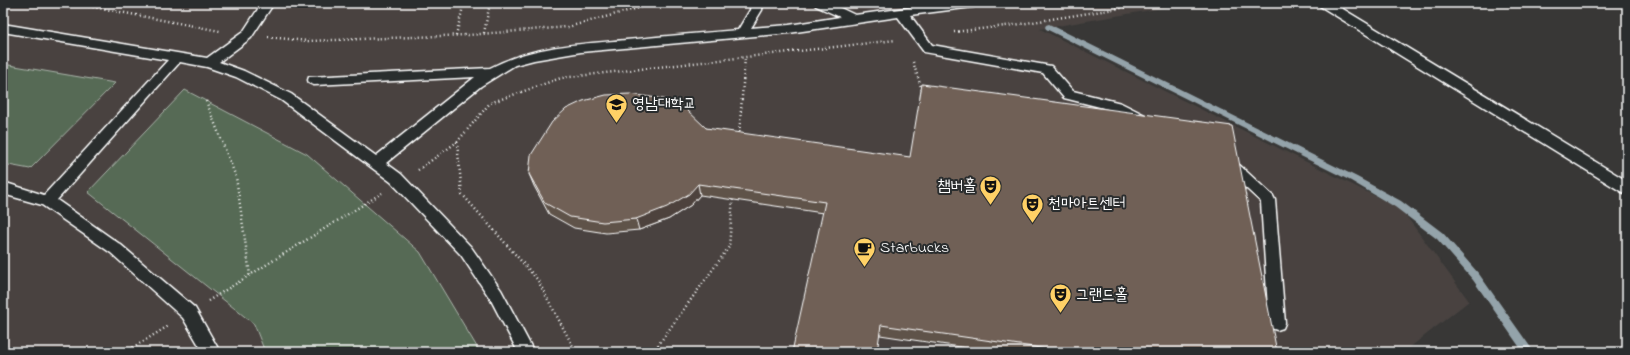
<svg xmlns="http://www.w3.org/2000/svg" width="1630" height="355" viewBox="0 0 1630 355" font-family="'Indie Flower','Poor Story',sans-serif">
	<rect width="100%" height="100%" fill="#383736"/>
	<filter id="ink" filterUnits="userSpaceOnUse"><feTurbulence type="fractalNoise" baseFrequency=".025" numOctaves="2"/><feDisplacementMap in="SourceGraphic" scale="8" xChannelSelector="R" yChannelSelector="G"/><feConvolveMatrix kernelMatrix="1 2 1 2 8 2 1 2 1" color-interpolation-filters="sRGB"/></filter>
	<g filter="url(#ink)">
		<path fill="#484340" d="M3 3H1192L1040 29 1401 209 1469 301 1404 352H3Z"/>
		<g fill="#566a55" stroke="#aab4aa">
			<path d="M3 64 115 83 30 169 3 164Z"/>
			<path d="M185 90 307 154 420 252 480 352H265L254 324 88 192Z"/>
		</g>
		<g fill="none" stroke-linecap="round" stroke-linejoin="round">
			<path fill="#94a3aa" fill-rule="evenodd" d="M1049 24 1357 177 1401 201 1443 233 1479 274 1534 352H1523L1473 280 1437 239 1395 207 1351 181 1046 29 1045 27 1046 25Z"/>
			<defs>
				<g id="lane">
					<path d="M262 3H274L251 38 219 62 244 71 291 94 376 156 475 77 314 85 309 83 308 80 309 77 490 68C531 46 580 44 626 40 663 36 701 33 738 30L750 10 751 3H763L762 10 751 28 789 25 840 17 816 6 814 3H830L855 15 944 3H979L977 6 973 7 910 15 932 45 1051 66 1073 91 1121 103 1149 117 1151 120 1149 123 1144 125 1112 110 1064 98 1043 73 924 52 898 17 789 33 581 52 534 60 515 65 481 86 386 163 401 174 471 247 501 290 534 352H518L491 300 461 255 391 182 281 100 236 77 207 67 180 62 57 200 121 245 195 308 220 352H203L183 318 111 253 42 205 3 194V182L44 195 168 60 3 32V24L207 58 243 32Z"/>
					<path d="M1318 3H1333L1627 181V194L1622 192 1320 6Z"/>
					<path d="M1228 158 1233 159 1273 196 1275 200 1285 323 1283 328 1277 330 1271 328 1269 323 1261 202 1223 167 1221 163 1223 159Z"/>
				</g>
			</defs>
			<use href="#lane" stroke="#fff" stroke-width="3"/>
			<g stroke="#fff" stroke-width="2.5" stroke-dasharray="1 3" stroke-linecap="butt">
				<path d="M73 3 220 31"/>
				<path d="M954 32 1014 25 1152 3"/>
				<path d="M484 33 490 3"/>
				<path d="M456 35 464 3"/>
				<path d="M268 37 308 41 468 35 568 27 657 3"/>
				<path d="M913 62 922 90"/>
				<path d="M206 101 236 177 250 275"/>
				<path d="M739 136 745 58"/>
				<path d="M457 142 462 194 537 279 576 352"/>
				<path d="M418 170 457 142 490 103 561 78 896 40"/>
				<path d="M208 301 382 193"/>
				<path d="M129 350 170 325"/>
				<path d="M653 352 729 247 733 198"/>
			</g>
			<use href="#lane" fill="#2a2d2e" fill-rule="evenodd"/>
		</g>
		<path fill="#5f534a" stroke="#fff" d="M706 128 1277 352H994L880 335 823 213 700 195 691 205 669 219 639 230 606 233 574 228 549 214 534 186 529 174Z"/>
		<path fill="#4e433c" stroke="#fff" d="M698 184 700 195 691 205 669 219 639 230 636 219Z"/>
		<path fill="#6f6056" stroke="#fff" d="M922 84 1232 126 1277 352H1068L881 325 877 352H792L825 202 698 184 689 194 667 207 636 219 603 222 570 217 545 203 529 174 531 155 552 122 566 109 583 101 606 95 630 94 664 99 686 109 706 128 910 157Z"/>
	</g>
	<defs>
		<symbol id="university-pin" viewBox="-11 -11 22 30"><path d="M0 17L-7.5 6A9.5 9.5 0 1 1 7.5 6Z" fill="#ffd166" stroke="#2a2d2e"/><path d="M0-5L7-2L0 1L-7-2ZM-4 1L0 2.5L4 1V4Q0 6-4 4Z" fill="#111"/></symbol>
		<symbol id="theatre-pin" viewBox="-11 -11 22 30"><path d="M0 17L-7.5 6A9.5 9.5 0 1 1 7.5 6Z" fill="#ffd166" stroke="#2a2d2e"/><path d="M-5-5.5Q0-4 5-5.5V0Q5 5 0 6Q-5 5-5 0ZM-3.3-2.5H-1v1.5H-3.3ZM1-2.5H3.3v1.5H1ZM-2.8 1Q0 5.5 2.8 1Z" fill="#111"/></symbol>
		<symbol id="cafe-pin" viewBox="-11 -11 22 30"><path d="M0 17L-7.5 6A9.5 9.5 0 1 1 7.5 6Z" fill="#ffd166" stroke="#2a2d2e"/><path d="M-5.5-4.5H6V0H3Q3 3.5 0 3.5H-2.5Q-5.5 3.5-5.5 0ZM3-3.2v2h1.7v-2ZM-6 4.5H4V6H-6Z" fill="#111"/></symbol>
	</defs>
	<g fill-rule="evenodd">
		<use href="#university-pin" x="604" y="92" width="25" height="34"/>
		<use href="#theatre-pin" x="978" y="174" width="25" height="34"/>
		<use href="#theatre-pin" x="1020" y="192" width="25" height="34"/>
		<use href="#cafe-pin" x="852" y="236" width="25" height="34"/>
		<use href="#theatre-pin" x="1048" y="282" width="25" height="34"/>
	</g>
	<g text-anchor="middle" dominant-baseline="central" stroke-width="4" stroke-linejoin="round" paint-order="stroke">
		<g font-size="16" fill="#fff" stroke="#2a2d2e" text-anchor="start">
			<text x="632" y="104">영남대학교</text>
			<text x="976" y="186" text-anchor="end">챔버홀</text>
			<text x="1048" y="204">천마아트센터</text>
			<text x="880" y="248">Starbucks</text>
			<text x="1076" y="295">그랜드홀</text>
		</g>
	</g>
	<rect width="1630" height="355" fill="none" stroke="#2a2d2e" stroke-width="16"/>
	<rect x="8" y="8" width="1614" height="339" fill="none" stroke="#fff" stroke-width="1.5" filter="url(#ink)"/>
</svg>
